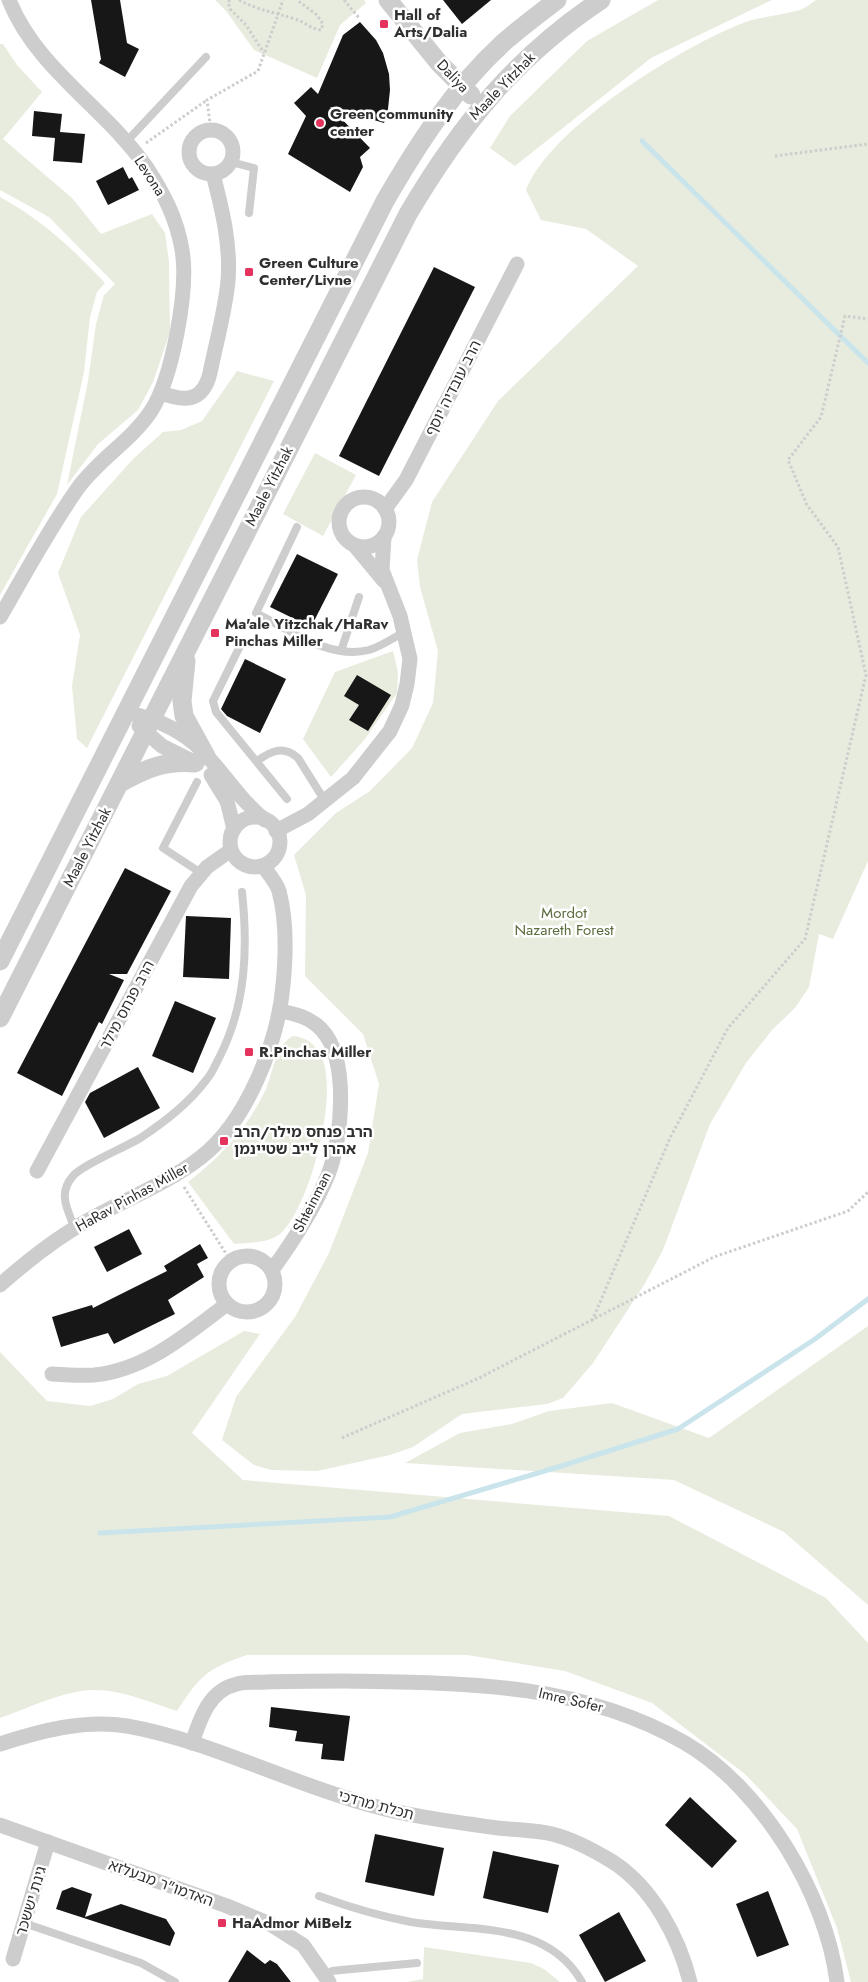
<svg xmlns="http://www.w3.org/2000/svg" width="868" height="1982" viewBox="0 0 868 1982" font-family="Jost,'Noto Sans Hebrew',sans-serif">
	<rect width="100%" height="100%" fill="#fff"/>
	<g fill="#e8ecde">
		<path d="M215 0H364L366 3 340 25 317 78 254 50 226 11Z"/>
		<path d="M658 0H772L651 58 515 166 490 148 510 116 587 41Z"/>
		<path d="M816 0H868V861L833 939 819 934 809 987 795 1008 772 1030 746 1063 710 1124 663 1250 644 1285 593 1363 563 1398 547 1404 462 1414 413 1447 390 1455 317 1471 271 1470 254 1465 222 1440 236 1397 295 1317 329 1253 368 1153 379 1084 363 1034 305 976 306 895 294 855 336 813 370 791 412 748 433 703 438 651 420 587 417 560 432 502 498 401 638 266 586 229 541 220 526 190C550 128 677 50 738 25 758 16 779 16 800 10 806 8 811 3 816 0Z"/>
		<path d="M0 44H3L17 65 42 92 3 139 72 198 101 234 152 214 165 233 169 262 170 332 153 382 138 410 98 444 67 485 88 381 96 324 104 295 115 284 49 217 0 190Z"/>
		<path d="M0 197C41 219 73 249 105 283L97 292 90 317 84 372 57 494 0 595Z"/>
		<path d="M237 371 274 381 87 748 77 739 72 686 80 635 58 573 81 517 133 459 163 432 181 430 202 421Z"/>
		<path d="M315 453 356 475 323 536 283 514Z"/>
		<path d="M393 651 398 672 397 693 365 739 331 777 303 739 335 672Z"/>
		<path d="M293 1036C305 1037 314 1043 320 1054 341 1089 310 1207 281 1233 268 1244 249 1242 234 1244L188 1182C222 1155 247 1129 266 1089 273 1072 276 1044 293 1036Z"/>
		<path d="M868 1326V1605L784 1532 674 1480 405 1463 460 1433 512 1424 549 1411 612 1403 709 1438Z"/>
		<path d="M244 1331 260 1334 192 1433 243 1480 669 1516 826 1598 868 1643V1982H851L837 1928 797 1829 745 1774 652 1703 565 1671 467 1655H247C206 1669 200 1676 177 1711 151 1703 123 1690 95 1690 64 1690 29 1708 0 1718V1352L47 1401 90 1406 113 1399 138 1384 167 1376Z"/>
		<path d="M424 1947 531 1963 544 1969 560 1982H407L423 1979Z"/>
	</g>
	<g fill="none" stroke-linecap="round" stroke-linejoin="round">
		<g stroke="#cae4ec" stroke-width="5">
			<path d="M642 141 868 363"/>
			<path d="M100 1533 390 1517 558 1467 678 1429 815 1339 868 1299"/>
		</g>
	</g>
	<g fill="#171717">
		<path d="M91 0H120L127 43 139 49 125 77 99 63 101 59Z"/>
		<path d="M443 0H491L462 24Z"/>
		<path d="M360 22 376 40 383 53 389 74 390 90 388 109 384 123 330 107 370 148 360 157 363 167 350 192 288 154 306 116 294 103 311 87 318 94 343 35Z"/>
		<path d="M34 111 62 114 60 132 85 134 82 163 53 161 55 138 32 136Z"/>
		<path d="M123 167 129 179 132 177 139 190 108 205 96 181Z"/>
		<path d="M434 267 475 287 379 476 339 456Z"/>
		<path d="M297 554 338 574 311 627 270 607Z"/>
		<path d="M245 659 286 679 260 733 227 716 221 709Z"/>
		<path d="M357 675 391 695 368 731 349 720 359 705 344 696Z"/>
		<path d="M125 868 171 891 127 974H109L124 980 102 1024 99 1022 62 1096 17 1073Z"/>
		<path d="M186 916 231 918 229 979 183 977Z"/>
		<path d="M175 1001 216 1018 193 1073 152 1056Z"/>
		<path d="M138 1067 160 1108 104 1138 85 1102 90 1093Z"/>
		<path d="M129 1229 142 1254 107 1272 94 1247Z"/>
		<path d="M200 1244 208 1258 197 1264 204 1277 168 1300 175 1314 114 1344 108 1333 61 1347 52 1317 92 1305 93 1308 167 1271 164 1266Z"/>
		<path d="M271 1707 350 1716 344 1761 321 1759 323 1744 295 1741 297 1731 269 1727Z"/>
		<path d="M690 1797 737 1841 712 1868 665 1825Z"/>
		<path d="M375 1834 444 1848 434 1896 365 1882Z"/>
		<path d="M493 1851 559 1865 548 1913 483 1898Z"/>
		<path d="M72 1887 92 1894 85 1917 121 1904 166 1919 175 1933 170 1946 56 1909 62 1891Z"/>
		<path d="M768 1891 789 1945 757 1957 736 1904Z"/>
		<path d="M619 1912 646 1961 605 1982 579 1935Z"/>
		<path d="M247 1950 265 1964 270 1960 277 1964 291 1982H228Z"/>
	</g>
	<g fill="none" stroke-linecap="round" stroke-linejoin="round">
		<g stroke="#cdcdcd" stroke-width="3" stroke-dasharray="2.5 2.5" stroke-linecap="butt">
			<path d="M230 0 228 2 230 9 246 25 264 53"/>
			<path d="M239 0C260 11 274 12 295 19 305 22 311 29 321 30L323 24 317 15 297 0"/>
			<path d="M344 0 360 19"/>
			<path d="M211 131 207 100 258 71 283 0"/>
			<path d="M146 143 207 100"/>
			<path d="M775 156 868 144"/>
			<path d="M184 1187 230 1260"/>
			<path d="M592 1321 670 1138 728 1028 805 939 866 675 838 547 807 505 788 460 821 417 845 316 868 319"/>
			<path d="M342 1438 479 1378 714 1257 848 1211 868 1192"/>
		</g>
		<g stroke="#cdcdcd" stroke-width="8">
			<path d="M127 141 206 57"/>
			<path d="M231 162 254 168 249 213"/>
			<path d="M297 527 256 613C290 630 330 660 369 650 382 646 393 638 404 632"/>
			<path d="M241 644 213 701 216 712 287 799"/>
			<path d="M341 651 359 597"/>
			<path d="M257 761C271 751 283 745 298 758L325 801"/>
			<path d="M197 782 163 848 201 873"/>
			<path d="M75 1229C68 1210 57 1194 73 1176 82 1165 126 1147 142 1137 167 1120 189 1103 207 1079 213 1072 216 1063 220 1056 246 1004 248 949 242 892"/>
			<path d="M319 1896C349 1907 379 1916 411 1922 472 1932 546 1920 582 1982"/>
			<path d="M24 1923 141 1963 175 1982"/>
			<path d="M325 1976 332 1971 341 1970 417 1963"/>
		</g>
		<g stroke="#cdcdcd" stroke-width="15">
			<circle cx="211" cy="152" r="22"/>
			<path d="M161 393C185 402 203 402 210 373 216 343 225 312 228 281 231 245 222 209 213 174"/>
			<circle cx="364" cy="522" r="25"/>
			<path d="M385 509 406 480 517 264"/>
			<path d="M355 546 384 581"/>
			<path d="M0 617C25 574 49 529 78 488 99 459 131 441 151 411 172 379 189 289 182 250 177 219 164 194 147 168 105 107 37 70 9 0"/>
			<path d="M126 712C151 718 174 726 195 744 221 767 237 798 265 820"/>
			<path d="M139 726 162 746 192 761"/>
			<path d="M211 775 227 801 234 829"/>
			<circle cx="255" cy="842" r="25"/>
			<path d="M276 831 308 814 353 778 390 731 402 705 407 684 410 659 400 616 382 570 384 536"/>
			<path d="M37 1171 191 886 207 867 231 850"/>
			<circle cx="247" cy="1284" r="28"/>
			<path d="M272 1270C294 1240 314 1209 328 1175 342 1139 350 1059 321 1029 309 1017 296 1014 280 1011"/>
			<path d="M0 1285C26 1262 55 1239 85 1222 123 1200 165 1185 200 1158 247 1122 278 1042 283 985 286 955 287 921 279 891 276 882 268 873 263 866"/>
			<path d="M52 1374C66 1375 80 1376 94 1375 146 1370 187 1334 227 1304"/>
			<path d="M192 1743C200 1719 209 1690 237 1684 246 1681 257 1683 266 1682 293 1681 319 1681 345 1681 464 1683 579 1682 685 1743 762 1788 826 1894 837 1982"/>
			<path d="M0 1744C40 1731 85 1719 127 1726 211 1741 288 1783 370 1805 412 1817 455 1822 498 1828 516 1830 535 1830 552 1834 573 1839 595 1851 613 1862 653 1888 679 1938 690 1982"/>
			<path d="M0 1825 227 1906 270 1924 303 1945 329 1982"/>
			<path d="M13 1959 48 1842"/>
		</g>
		<g stroke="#cdcdcd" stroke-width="19">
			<path d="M388 0 439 63 471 95"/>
			<path d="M186 661 182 701 184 716 206 756"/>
			<path d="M120 783C145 769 165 760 195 763"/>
			<path d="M0 961 385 201C418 144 454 88 503 43 520 28 539 14 557 0"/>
			<path d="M0 1018 408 214C460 126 515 57 601 0"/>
		</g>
	</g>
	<g fill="#e4345d" stroke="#fff" stroke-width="2">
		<rect x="379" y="19" width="10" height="10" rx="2.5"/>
		<circle cx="320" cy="123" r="5"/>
		<rect x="244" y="267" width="10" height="10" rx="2.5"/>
		<rect x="210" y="628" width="10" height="10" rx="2.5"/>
		<rect x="244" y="1047" width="10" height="10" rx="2.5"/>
		<rect x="219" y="1136" width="10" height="10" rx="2.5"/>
		<rect x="217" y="1918" width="10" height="10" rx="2.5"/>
	</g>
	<g text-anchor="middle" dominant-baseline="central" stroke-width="5" stroke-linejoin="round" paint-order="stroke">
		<g font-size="15" font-weight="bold" fill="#303030" stroke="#fff" text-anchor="start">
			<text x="394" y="15">Hall of<tspan x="394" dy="17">Arts/Dalia</tspan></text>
			<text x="330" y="114">Green community<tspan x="330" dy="17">center</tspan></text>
			<text x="259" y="263">Green Culture<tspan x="259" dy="17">Center/Livne</tspan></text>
			<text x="225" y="624">Ma'ale Yitzchak/HaRav<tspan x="225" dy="17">Pinchas Miller</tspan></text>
			<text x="259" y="1052">R.Pinchas Miller</text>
			<text x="234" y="1132">הרב פנחס מילר/הרב<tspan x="234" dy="17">אהרן לייב שטיינמן</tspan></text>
			<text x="232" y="1923">HaAdmor MiBelz</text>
		</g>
		<g font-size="15" fill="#303030" stroke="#fff">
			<text transform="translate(453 76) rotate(46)">Daliya</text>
			<text transform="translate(502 86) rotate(-46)">Maale Yitzhak</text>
			<text transform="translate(150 176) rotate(57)">Levona</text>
			<text transform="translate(453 388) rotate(-63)">הרב עובדיה יוסף</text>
			<text transform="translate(269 486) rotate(-63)">Maale Yitzhak</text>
			<text transform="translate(87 847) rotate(-63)">Maale Yitzhak</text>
			<text transform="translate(127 1005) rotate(-62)">הרב פנחס מילר</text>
			<text transform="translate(132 1197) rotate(-29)">HaRav Pinhas Miller</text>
			<text transform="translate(312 1202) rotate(-63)">Shteinman</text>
			<text transform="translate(571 1700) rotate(13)">Imre Sofer</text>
			<text transform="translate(376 1805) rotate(15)">תכלת מרדכי</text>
			<text transform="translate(161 1883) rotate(20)">האדמו"ר מבעלזא</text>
			<text transform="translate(31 1901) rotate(-73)">גינת יששכר</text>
		</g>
		<g font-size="15" fill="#5a6b3d" stroke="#fff">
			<text x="564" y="913">Mordot<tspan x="564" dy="17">Nazareth Forest</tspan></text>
		</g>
	</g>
</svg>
